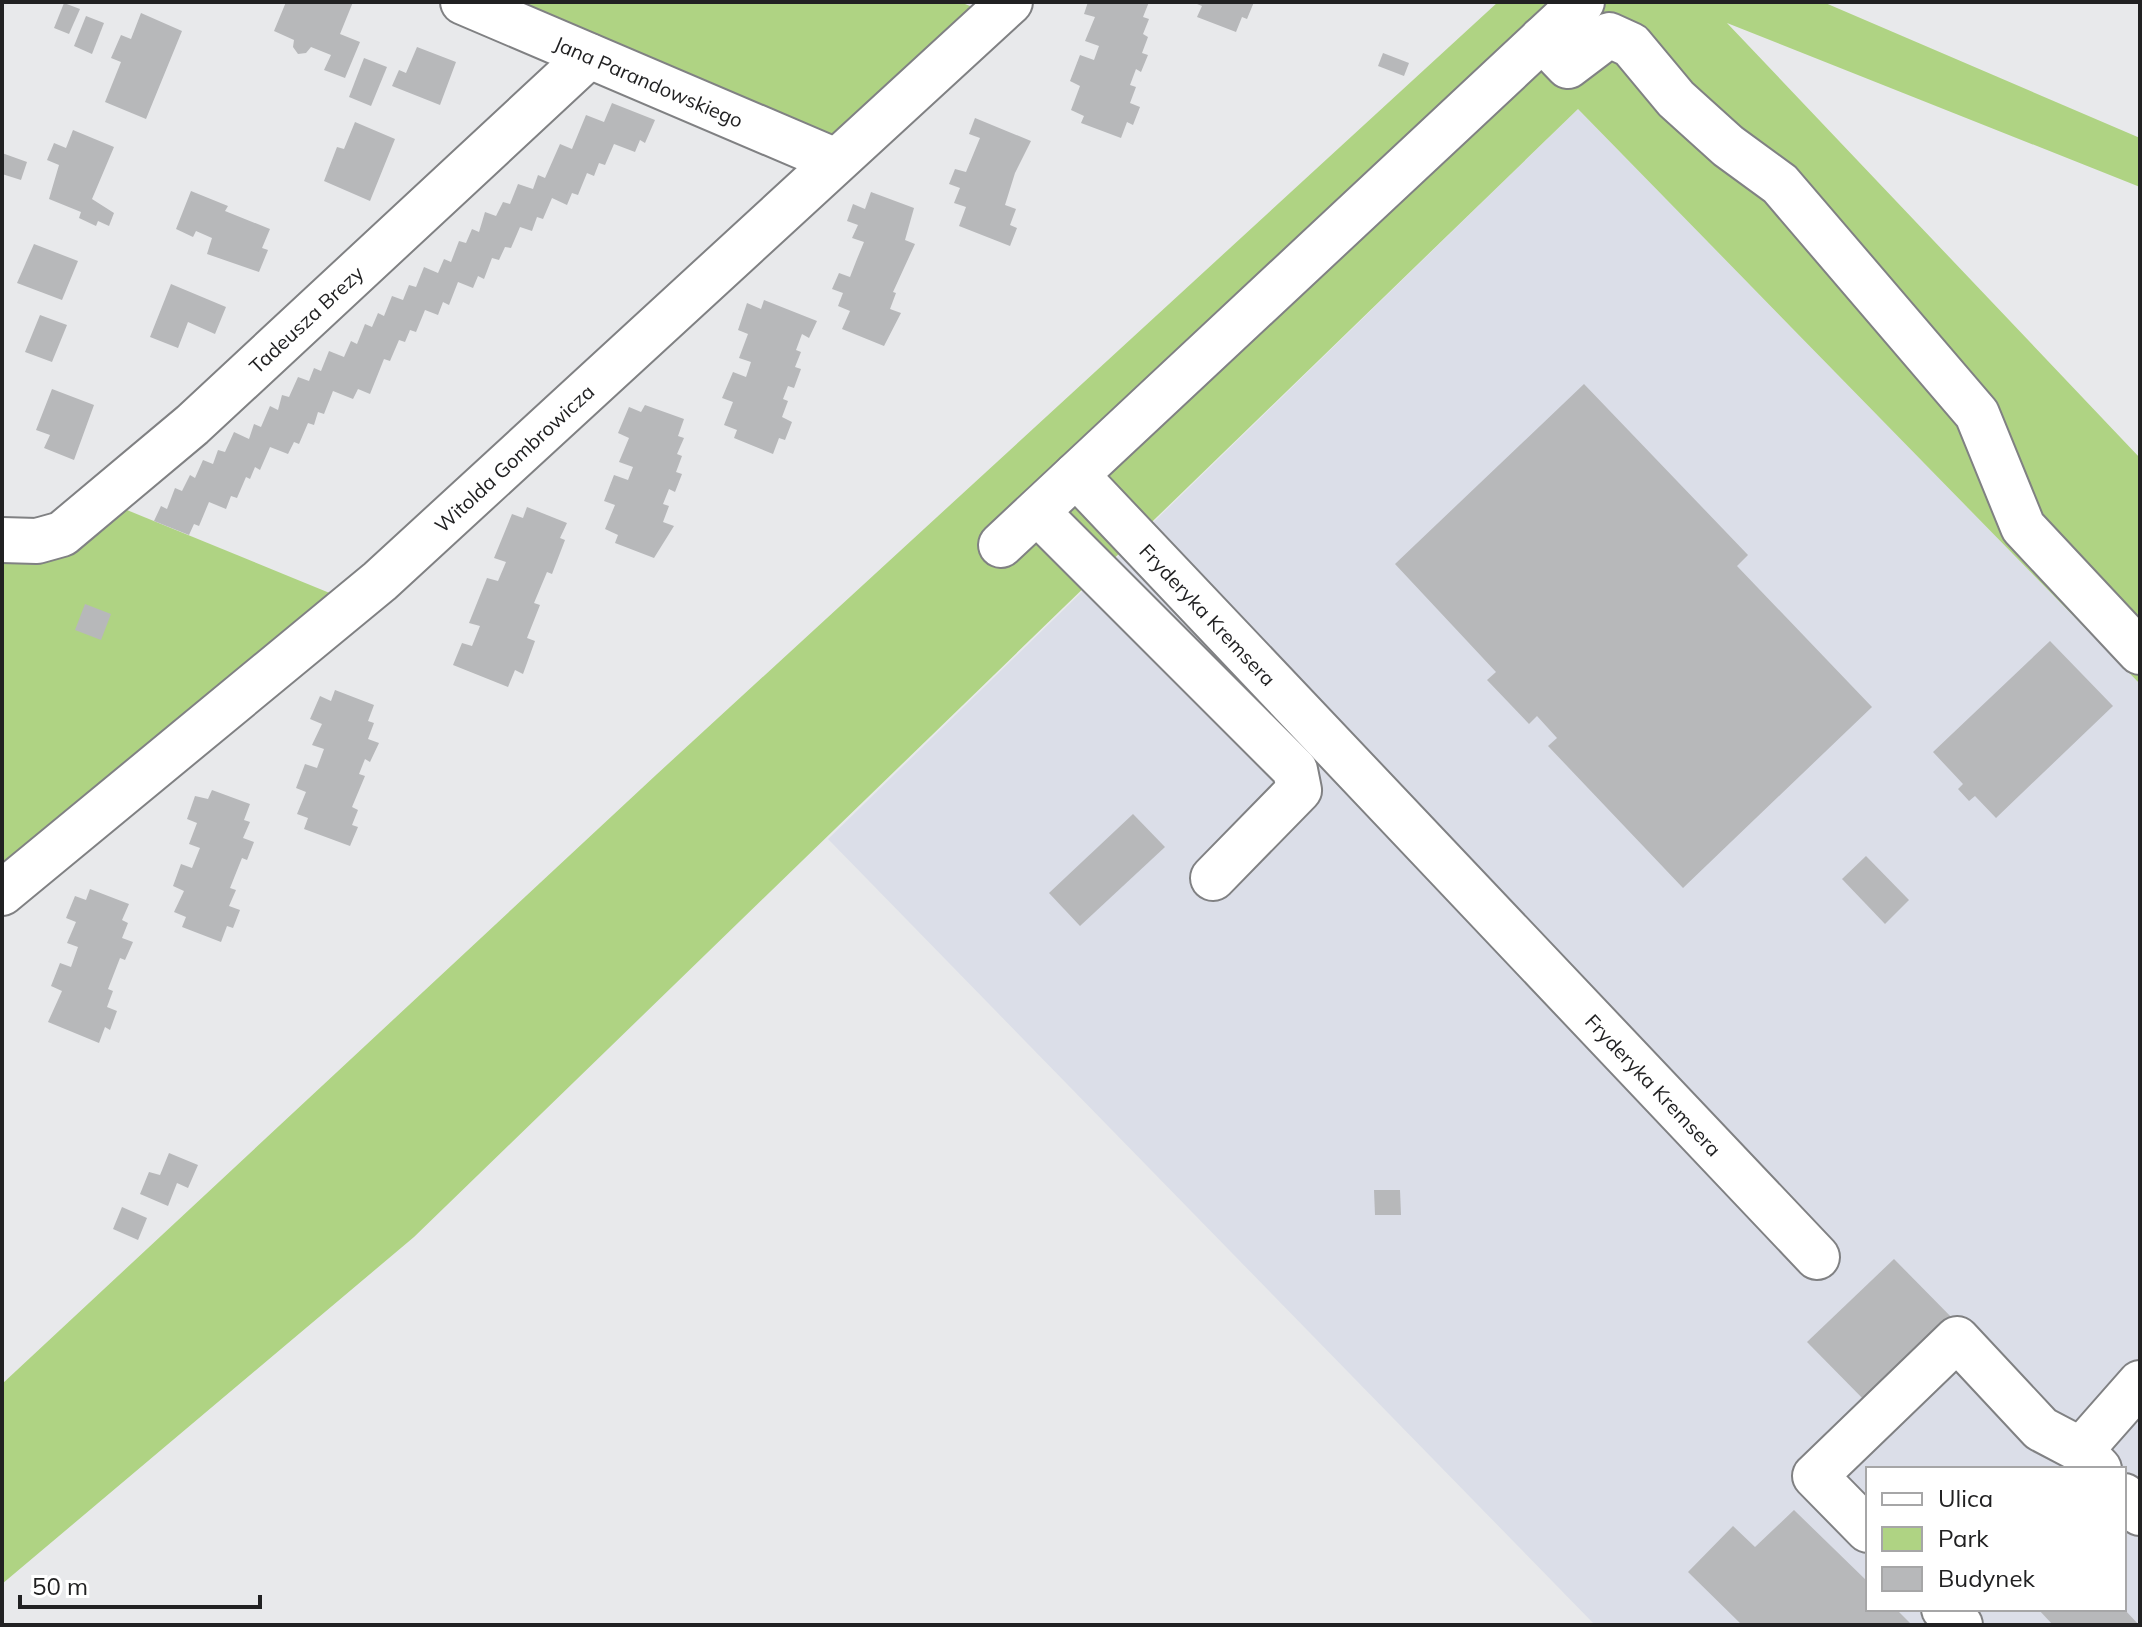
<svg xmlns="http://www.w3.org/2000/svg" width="2142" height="1627" viewBox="0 0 2142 1627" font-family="Mulish,sans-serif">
	<rect width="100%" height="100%" fill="#e8e9eb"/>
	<path fill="#dbdee8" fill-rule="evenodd" d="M1578 109 2140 684V1625H1595L828 839ZM1868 1469H2124V1609H1868Z"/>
	<g fill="#afd383">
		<path d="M463 2H960L995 16 836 161Z"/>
		<path d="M1498 2H1823L2140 138V187L1727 23 2140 458V684L1578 109 414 1237 2 1584V1384L656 775Z"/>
		<path d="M122 508 354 603 2 893V540Z"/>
	</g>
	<g fill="#b7b8ba">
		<path d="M286 2H353L340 34 360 42 345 78 324 70 331 55 311 47 306 53 298 54 293 47 294 40 274 31Z"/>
		<path d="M1088 2H1149L1143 17 1149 19 1143 34 1148 37 1142 53 1148 55 1141 72 1136 69 1130 85 1136 87 1130 103 1140 107 1133 125 1127 122 1121 138 1081 123 1084 116 1071 110 1080 86 1070 81 1080 55 1094 60 1099 46 1085 41 1095 17 1084 14Z"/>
		<path d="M1192 2H1254L1247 19 1242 17 1236 32 1197 17 1202 6Z"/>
		<path d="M64 3 80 9 69 34 54 28Z"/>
		<path d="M141 13 182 31 146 119 105 102 121 62 111 58 121 35 131 39Z"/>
		<path d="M86 16 104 23 92 54 74 46Z"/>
		<path d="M417 47 456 62 440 105 392 86 399 70 406 73Z"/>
		<path d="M1383 53 1409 63 1404 76 1378 66Z"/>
		<path d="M364 58 387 67 371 106 349 97Z"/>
		<path d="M612 103 655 120 645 143 640 140 635 152 614 144 605 165 599 163 594 176 587 173 578 195 572 193 567 205 552 198 543 219 537 217 532 231 520 227 511 248 505 247 499 260 492 258 484 279 478 276 473 288 458 282 449 305 443 302 438 315 425 310 416 332 410 330 405 342 399 340 390 361 384 359 370 394 358 389 353 399 333 391 324 414 318 412 314 425 308 423 299 444 294 442 288 454 270 447 260 470 255 467 250 479 246 477 237 498 231 496 226 509 209 502 199 526 194 524 189 535 154 521 161 506 167 509 175 488 182 491 190 475 195 478 203 460 213 464 218 450 225 452 234 432 249 439 254 424 261 427 270 406 278 410 282 395 289 397 298 377 309 381 314 368 321 371 329 351 344 357 351 341 357 344 365 324 372 327 378 313 384 316 392 296 403 300 409 285 416 287 424 267 438 273 444 259 451 262 459 241 466 243 472 229 479 232 485 212 496 216 503 202 510 204 518 184 533 189 538 175 545 178 560 144 572 149 586 115 604 122Z"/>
		<path d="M975 118 1031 141 1015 173 1005 205 1016 209 1010 225 1017 228 1010 246 959 226 966 207 954 203 960 188 949 184 955 169 966 172 980 138 969 134Z"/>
		<path d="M355 122 395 139 370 201 324 181 337 147 344 149Z"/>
		<path d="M73 130 114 147 92 199 114 213 109 226 98 221 96 226 79 218 81 212 49 199 59 165 47 160 54 143 66 148Z"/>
		<path d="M2 153 27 162 21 180 2 174Z"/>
		<path d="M191 191 228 206 225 211 270 229 262 248 268 250 259 272 207 254 212 238 196 231 193 237 176 229Z"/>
		<path d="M871 192 914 208 905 240 915 244 893 292 896 293 890 309 901 313 884 346 842 329 850 311 838 306 843 293 832 289 839 273 850 277 857 259 864 242 852 238 858 225 847 221 853 204 865 209Z"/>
		<path d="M34 244 78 261 62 300 17 283Z"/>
		<path d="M171 284 226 307 215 334 188 322 178 348 150 337Z"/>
		<path d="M764 300 817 321 809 338 802 334 796 350 801 352 795 367 801 369 794 388 788 386 783 399 788 401 782 417 792 422 785 440 779 438 773 454 734 438 737 430 724 425 733 402 722 398 733 372 746 377 751 362 739 358 748 334 738 330 747 303 761 309Z"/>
		<path d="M40 315 67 325 52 362 25 352Z"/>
		<path d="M1584 384 1748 555 1737 566 1872 707 1683 888 1548 746 1557 738 1537 716 1529 724 1487 680 1496 672 1395 564Z"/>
		<path d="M52 389 94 405 74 460 44 448 50 435 36 430Z"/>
		<path d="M645 405 684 419 678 436 684 438 677 454 682 456 676 472 682 474 675 492 669 489 663 504 669 506 663 522 674 526 654 558 615 543 618 535 605 529 615 505 604 501 614 475 628 480 633 467 619 462 629 438 618 433 629 407 641 412Z"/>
		<path d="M527 507 567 523 560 538 565 540 552 574 547 572 534 603 540 605 527 638 535 641 523 674 515 670 508 687 453 665 462 643 472 646 480 626 469 623 487 578 498 581 506 562 494 558 512 514 523 518Z"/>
		<path d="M85 604 111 614 101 640 75 630Z"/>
		<path d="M2050 641 2113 706 1996 818 1975 796 1969 801 1958 789 1963 784 1933 752Z"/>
		<path d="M335 690 374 705 368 721 374 723 368 739 379 743 370 762 365 759 359 774 365 776 352 807 358 810 352 825 358 827 350 846 304 829 308 818 297 814 306 792 296 788 305 764 317 768 324 749 312 745 322 724 310 719 320 696 331 701Z"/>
		<path d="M212 790 250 804 244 820 250 822 243 838 254 842 247 860 242 858 230 888 236 890 229 906 240 910 233 928 227 926 221 942 182 927 186 917 174 912 184 891 173 886 181 864 192 868 200 848 189 844 197 823 187 819 195 796 208 799Z"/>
		<path d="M1133 814 1165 847 1080 926 1049 893Z"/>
		<path d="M1866 856 1909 900 1885 924 1842 879Z"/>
		<path d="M90 889 129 904 122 920 128 923 122 938 133 942 125 960 120 958 108 989 113 991 107 1007 117 1011 110 1030 105 1027 99 1043 48 1022 62 991 51 986 60 963 71 967 78 947 67 943 76 922 66 918 75 896 86 900Z"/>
		<path d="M169 1153 198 1165 188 1188 177 1183 168 1206 140 1194 149 1172 160 1175Z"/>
		<path d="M1374 1190H1400L1401 1215H1375Z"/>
		<path d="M122 1207 147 1218 138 1240 113 1229Z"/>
		<path d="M1894 1259 1961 1327 1874 1410 1807 1342Z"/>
		<path d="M1794 1510 1868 1582V1609H1896L1912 1625H1742L1688 1572 1733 1526 1755 1547Z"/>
		<path d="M2038 1609H2124L2139 1625H2053Z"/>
	</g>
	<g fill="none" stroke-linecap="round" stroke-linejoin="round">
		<defs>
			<g id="minor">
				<path id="s1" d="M463 2 836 161"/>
				<path d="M1542 39 1568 66 1609 35 1631 45 1676 99 1728 146 1780 184 1977 414 2023 527 2140 652"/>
				<path id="s2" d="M1076 475 1817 1257"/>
				<path d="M1037 512 1295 770 1299 790 1213 878"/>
				<path id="s3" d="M2 540 37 541 62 534 192 425 589 56"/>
				<path d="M1001 545 1582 2"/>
				<path id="s4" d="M2 893 380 581 1010 2"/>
				<path d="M2099 1469 2081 1450 2140 1383"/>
				<path d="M2124 1496 2140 1513"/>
				<path d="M1868 1530 1815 1476 1957 1339 2041 1429 2081 1450"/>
				<path d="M1944 1609 1960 1625"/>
			</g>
		</defs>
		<use href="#minor" stroke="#808183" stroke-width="48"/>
		<use href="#minor" stroke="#fff" stroke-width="44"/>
	</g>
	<g text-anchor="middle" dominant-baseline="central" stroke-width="7" stroke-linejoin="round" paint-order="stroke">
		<g font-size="20" fill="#212122" stroke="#fff">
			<text stroke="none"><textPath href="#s1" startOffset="202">Jana Parandowskiego</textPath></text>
			<text stroke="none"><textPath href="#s3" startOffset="386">Tadeusza Brezy</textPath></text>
			<text stroke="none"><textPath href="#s4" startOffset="672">Witolda Gombrowicza</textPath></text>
			<text stroke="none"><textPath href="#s2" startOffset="192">Fryderyka Kremsera</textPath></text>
			<text stroke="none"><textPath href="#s2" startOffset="840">Fryderyka Kremsera</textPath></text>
		</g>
	</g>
	<rect width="2142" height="1627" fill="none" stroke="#212122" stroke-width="8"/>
	<rect x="1866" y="1467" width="260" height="144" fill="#ffffff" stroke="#a6a6a7" stroke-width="2"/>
	<rect x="1882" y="1493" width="40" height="12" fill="#ffffff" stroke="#a6a6a7" stroke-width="2"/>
	<text x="1938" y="1507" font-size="24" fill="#212122">Ulica</text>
	<rect x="1882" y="1527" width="40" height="24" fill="#afd383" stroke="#a6a6a7" stroke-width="2"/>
	<text x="1938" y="1547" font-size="24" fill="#212122">Park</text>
	<rect x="1882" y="1567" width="40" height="24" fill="#b7b8ba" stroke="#a6a6a7" stroke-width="2"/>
	<text x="1938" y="1587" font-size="24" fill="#212122">Budynek</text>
	<path d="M20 1595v12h240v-12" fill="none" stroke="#212122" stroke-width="4"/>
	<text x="32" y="1595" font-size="24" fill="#212122" stroke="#ffffff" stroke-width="6" paint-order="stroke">50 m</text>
</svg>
